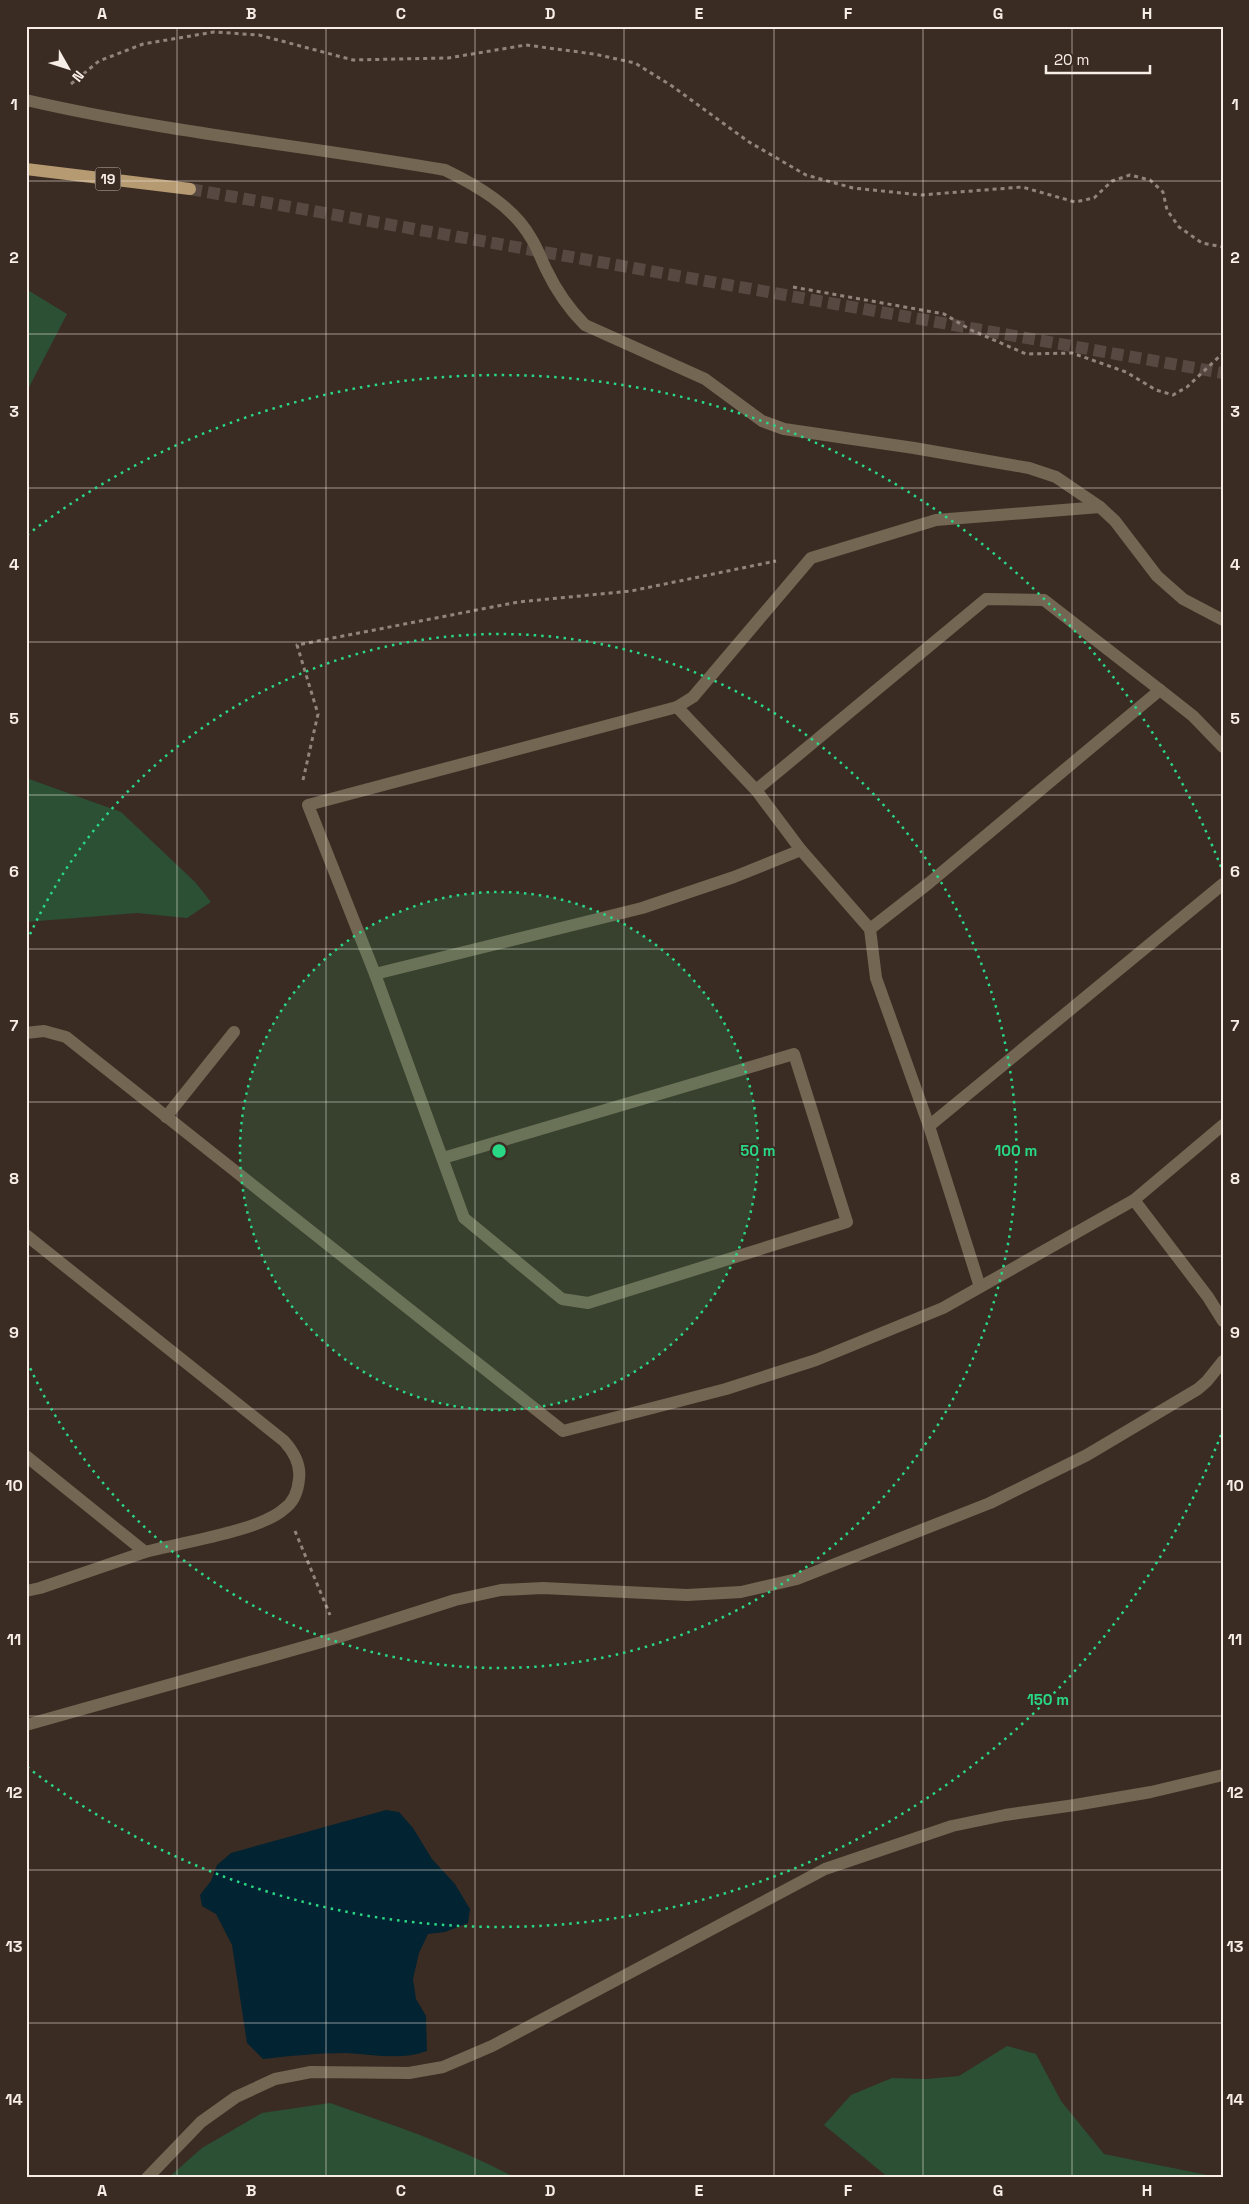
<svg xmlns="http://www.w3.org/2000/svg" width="1249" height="2204" viewBox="0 0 1249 2204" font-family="'Space Grotesk',sans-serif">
	<rect width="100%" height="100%" fill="#3b2c23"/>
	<g fill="#2b5034">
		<path d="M26 289 67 314 26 393Z"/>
		<path d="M26 778 121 812 195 882 211 902 187 918 137 913 26 922Z"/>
		<path d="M1007 2046 1036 2054 1061 2101 1104 2154 1207 2175 1209 2178H889L824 2125 851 2095 892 2078 927 2079 959 2076Z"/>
		<path d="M330 2103C393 2125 456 2146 516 2178H168L202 2148 262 2113Z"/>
	</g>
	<path fill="#022331" d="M386 1810 399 1812 413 1828 432 1859 455 1884 470 1909 468 1923 445 1932 428 1934 419 1953 413 1979 416 1999 426 2016 427 2051C400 2061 373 2054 345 2053 317 2053 291 2056 263 2059L247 2043 232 1945 216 1914 202 1906 200 1895 211 1881 217 1865 231 1853Z"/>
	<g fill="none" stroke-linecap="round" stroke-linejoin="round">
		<path stroke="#574941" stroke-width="12" stroke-dasharray="12 6" stroke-linecap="butt" d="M190 189 1223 373"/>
		<g stroke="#91847c" stroke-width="3" stroke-dasharray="4 4" stroke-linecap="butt">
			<path d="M71 84 99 61 143 44 214 32 259 35 353 60 448 58 526 45 594 54 635 63 672 86 749 142 806 175 853 188 921 195 1022 187 1075 202 1094 198 1112 181 1130 175 1150 180 1163 192 1167 210 1179 227 1202 243 1223 247"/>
			<path d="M793 287 944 314 971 330 1026 354 1072 353 1126 372 1156 390 1173 395 1187 387 1223 353"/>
			<path d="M303 780 318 714 297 645 518 602 631 591 776 561"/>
			<path d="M295 1531 330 1615"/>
		</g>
		<g stroke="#736652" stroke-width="12">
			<path d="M26 100C164 132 306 146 445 170 476 185 513 206 531 238 537 247 541 259 546 269 556 290 568 308 585 325L705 379 762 421 784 429 914 448 1029 468 1056 477 1100 507 1115 521 1157 576 1183 599 1223 620"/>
			<path d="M677 707 693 697 811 558 936 520 1100 507"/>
			<path d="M756 790 986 599 1044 600 1160 690"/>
			<path d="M375 974 642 908 734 877 801 850"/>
			<path d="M26 1033 44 1031 66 1037 563 1431 726 1389 816 1360 943 1308 1134 1200 1223 1125"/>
			<path d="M166 1117 234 1032"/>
			<path d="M929 1126 1223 884"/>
			<path d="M443 1158 794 1054 847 1222 588 1303 562 1299 464 1218 375 974 308 805 677 707 756 790 801 850 870 929"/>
			<path d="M26 1235 284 1441C294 1452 301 1464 299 1479 298 1491 294 1502 284 1509 260 1531 179 1543 145 1552L26 1456"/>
			<path d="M980 1287 929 1126 876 978 870 929 929 883 1160 690 1193 716 1223 747"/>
			<path d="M26 1591 40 1588 145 1552"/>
			<path d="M147 2178 201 2122 236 2097 275 2079 311 2072 409 2073 443 2067 492 2046 825 1869 952 1826 1005 1815 1075 1805 1151 1792 1223 1775"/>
		</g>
		<g stroke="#736652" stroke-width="12">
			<path d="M1134 1200 1208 1297 1223 1321"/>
			<path d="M26 1725 339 1637 455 1600 501 1590 543 1588 687 1595 741 1592 797 1579 990 1503 1087 1455 1198 1389 1207 1381 1223 1361"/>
		</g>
		<path stroke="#b59a72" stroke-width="12" d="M26 169 190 189"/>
	</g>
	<path fill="none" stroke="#f8eee8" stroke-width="1" stroke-opacity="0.55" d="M177 26V2178M326 26V2178M475 26V2178M624 26V2178M774 26V2178M923 26V2178M1072 26V2178M26 181H1223M26 334H1223M26 488H1223M26 642H1223M26 795H1223M26 949H1223M26 1102H1223M26 1256H1223M26 1409H1223M26 1562H1223M26 1716H1223M26 1870H1223M26 2023H1223"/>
	<circle cx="499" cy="1151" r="259" fill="#29d885" fill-opacity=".12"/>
	<g fill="none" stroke="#29d885" stroke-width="2.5" stroke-dasharray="2.5 5">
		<circle cx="499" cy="1151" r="259"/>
		<path d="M27 941A517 517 0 1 1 27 1361"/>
		<path d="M1221 1435A776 776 0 0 1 27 1767M27 535A776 776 0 0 1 1221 867"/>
	</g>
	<g text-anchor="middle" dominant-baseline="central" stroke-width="4" stroke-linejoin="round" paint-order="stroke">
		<rect fill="#3b2c23" stroke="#bfb4ad" stroke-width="1" x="95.5" y="167.5" width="25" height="23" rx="4"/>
		<g font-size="14" font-weight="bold" fill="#f8eee8">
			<text x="108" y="179">19</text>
		</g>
	</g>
	<circle cx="499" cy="1151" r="8" fill="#29d885" stroke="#3b2c23" stroke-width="2.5"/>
	<g font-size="15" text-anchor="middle" font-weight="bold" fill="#29d885" stroke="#3b2c23" stroke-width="4" stroke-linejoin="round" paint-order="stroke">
		<text x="758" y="1156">50 m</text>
		<text x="1016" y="1156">100 m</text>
		<text x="1048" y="1705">150 m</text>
	</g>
	<rect width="1249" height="2204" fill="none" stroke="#3b2c23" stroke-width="55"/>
	<g transform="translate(68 68) rotate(129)" stroke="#3b2c23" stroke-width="4" paint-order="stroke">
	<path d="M0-4L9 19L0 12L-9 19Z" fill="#f8eee8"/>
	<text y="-8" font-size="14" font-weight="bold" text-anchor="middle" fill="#f8eee8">N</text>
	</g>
	<path d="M1046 65v8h104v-8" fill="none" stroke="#f8eee8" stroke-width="2.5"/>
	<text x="1054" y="65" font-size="15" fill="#f8eee8" stroke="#3b2c23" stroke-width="4" paint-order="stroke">20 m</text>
	<rect x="28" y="28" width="1194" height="2148" fill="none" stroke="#f8eee8" stroke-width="2"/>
	<g font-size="16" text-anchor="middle" font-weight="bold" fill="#f8eee8">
		<text x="102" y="19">A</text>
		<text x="251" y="19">B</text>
		<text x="401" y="19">C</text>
		<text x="550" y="19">D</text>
		<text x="699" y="19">E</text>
		<text x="848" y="19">F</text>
		<text x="998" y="19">G</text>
		<text x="1147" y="19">H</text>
		<text x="14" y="110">1</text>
		<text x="1235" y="110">1</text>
		<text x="14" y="263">2</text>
		<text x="1235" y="263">2</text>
		<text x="14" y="417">3</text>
		<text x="1235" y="417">3</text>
		<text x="14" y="570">4</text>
		<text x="1235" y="570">4</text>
		<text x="14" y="724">5</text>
		<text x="1235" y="724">5</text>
		<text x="14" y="877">6</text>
		<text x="1235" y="877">6</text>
		<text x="14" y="1031">7</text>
		<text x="1235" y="1031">7</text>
		<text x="14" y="1184">8</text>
		<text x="1235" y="1184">8</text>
		<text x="14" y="1338">9</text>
		<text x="1235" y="1338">9</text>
		<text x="14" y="1491">10</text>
		<text x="1235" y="1491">10</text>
		<text x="14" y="1645">11</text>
		<text x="1235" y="1645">11</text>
		<text x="14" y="1798">12</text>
		<text x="1235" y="1798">12</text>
		<text x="14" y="1952">13</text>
		<text x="1235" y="1952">13</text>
		<text x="14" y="2105">14</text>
		<text x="1235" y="2105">14</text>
		<text x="102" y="2196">A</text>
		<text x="251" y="2196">B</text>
		<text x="401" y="2196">C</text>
		<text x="550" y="2196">D</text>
		<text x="699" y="2196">E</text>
		<text x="848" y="2196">F</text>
		<text x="998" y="2196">G</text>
		<text x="1147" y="2196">H</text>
	</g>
</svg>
